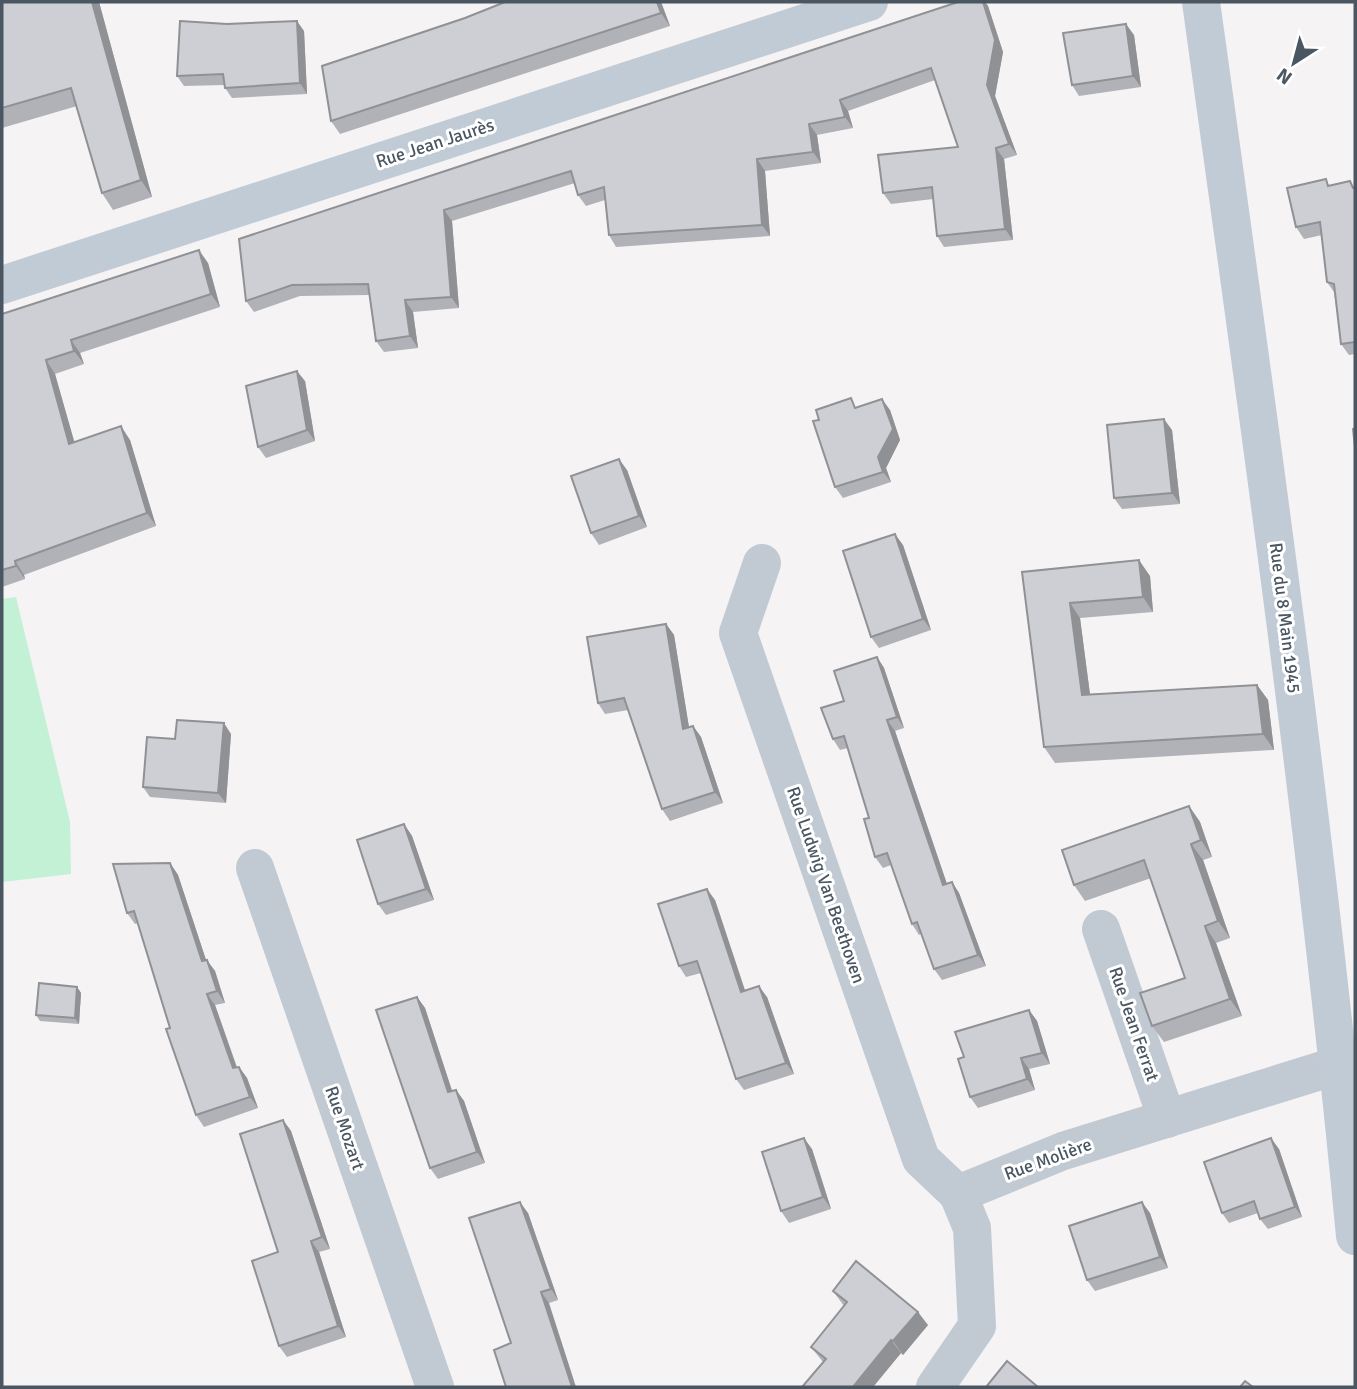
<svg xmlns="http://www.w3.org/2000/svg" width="1357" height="1389" viewBox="0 0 1357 1389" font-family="Signika,sans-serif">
	<rect width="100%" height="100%" fill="#f5f3f3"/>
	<path fill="#c3f1d5" d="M16 597 70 822 71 874 2 882V599Z"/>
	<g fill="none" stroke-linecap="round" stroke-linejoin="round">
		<g stroke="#c1cad2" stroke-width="38">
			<path d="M762 563 738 633 921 1159 958 1194"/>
			<path d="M255 868 435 1387"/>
			<path d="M1101 929 1167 1119"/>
			<path d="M935 1387 977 1326 972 1228 958 1194 1063 1151 1339 1065"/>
		</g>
		<g stroke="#c1cbd6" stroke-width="38">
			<path d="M1201 2C1258 412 1316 823 1355 1236"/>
			<path d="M2 285 869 2"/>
		</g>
	</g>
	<g fill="#b0b2b7">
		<path d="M2 2H99L152 197 113 210 102 193 77 106 2 128Z"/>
		<path d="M661 2 670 26 340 134 331 121 465 18Z"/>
		<path d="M958 2H985L988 6 1003 52 995 96 1017 155 1004 159 1013 240 944 247 937 236 933 199 891 204 883 193 958 147 935 80 848 111 853 128 817 135 821 163 765 171 770 236 616 247 609 235 605 200 586 206 578 195 575 183 452 221 459 308 413 312 418 348 384 352 376 341 369 295 300 296 254 312 246 301 239 239Z"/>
		<path d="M304 31 307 94 232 98 225 88 224 85 184 86 177 76Z"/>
		<path d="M1134 35 1141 87 1079 96 1072 85Z"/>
		<path d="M1330 185 1355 187V354L1349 355 1341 344 1334 292 1327 282 1322 235 1304 239 1296 227Z"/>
		<path d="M208 263 220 307 80 353 84 364 55 374 74 443 130 440 156 526 24 575 25 579 2 587V314Z"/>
		<path d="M305 381 315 441 266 458 258 447Z"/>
		<path d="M858 407 890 410 900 440 886 468 891 482 843 498 835 487Z"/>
		<path d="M1172 430 1180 504 1122 509 1114 498Z"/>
		<path d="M627 470 647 527 599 545 591 533Z"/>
		<path d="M903 545 931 630 879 648 871 637Z"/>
		<path d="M1022 572 1150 576 1153 612 1080 618 1090 694 1257 685 1268 700 1274 750 1055 763 1044 747Z"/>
		<path d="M666 624 674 635 689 727 693 726 701 737 723 803 670 821 662 809 628 710 605 714 598 703Z"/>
		<path d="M877 657 884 668 904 728 895 731 947 884 952 882 959 893 986 966 942 980 934 969 921 934 919 935 912 924 891 865 883 868 875 857 869 818 848 748 840 750 833 739 844 701Z"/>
		<path d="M231 734 226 803 150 797 143 787 175 739Z"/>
		<path d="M1189 806 1200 822 1212 857 1203 860 1230 938 1216 943 1242 1016 1164 1042 1152 1026 1185 978 1151 878 1085 901 1074 885Z"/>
		<path d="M404 824 412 836 434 900 386 915 378 904Z"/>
		<path d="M170 863 178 875 206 960 215 971 225 1003 215 1005 237 1067H239L247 1078 258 1108 204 1127 196 1115 138 923 135 924 127 913Z"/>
		<path d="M715 900 745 990 767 997 794 1074 744 1090 736 1079 701 973 686 977 679 966Z"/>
		<path d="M77 987 81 993 79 1024 40 1021 36 1015Z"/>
		<path d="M417 997 425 1008 452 1091 456 1090 464 1101 485 1163 438 1179 430 1168Z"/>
		<path d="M1029 1010 1037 1021 1050 1064 1029 1069 1035 1090 978 1108 970 1097 964 1057Z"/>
		<path d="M283 1120 291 1131 330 1249 319 1252 346 1337 287 1357 279 1346 278 1252Z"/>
		<path d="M812 1149 831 1209 789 1223 781 1211Z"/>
		<path d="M1279 1149 1302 1217 1268 1229 1260 1219 1258 1213 1229 1223 1222 1213Z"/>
		<path d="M528 1213 558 1300 549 1303 511 1343Z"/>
		<path d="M1150 1213 1168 1268 1095 1291 1087 1280Z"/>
		<path d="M833 1291 928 1325 903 1355 901 1353 873 1387H802L823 1362 811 1347 844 1306Z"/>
	</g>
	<g fill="#909195">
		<path d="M92 2H99L152 197 141 180Z"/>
		<path d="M657 2H661L670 26 661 13Z"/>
		<path d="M983 2H985L988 6 1003 52 995 96 1017 155 1009 144 987 85Z"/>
		<path d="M297 21 304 31 307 94 300 83Z"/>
		<path d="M1126 24 1134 35 1141 87 1133 76Z"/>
		<path d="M840 100 848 111 853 128 845 117Z"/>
		<path d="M809 124 817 135 821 163 813 152Z"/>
		<path d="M996 148 1004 159 1013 240 1005 229Z"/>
		<path d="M757 159 765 171 770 236 762 225Z"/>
		<path d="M444 210 452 221 459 308 451 297Z"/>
		<path d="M199 250 208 263 220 307 211 294Z"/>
		<path d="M405 300 413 312 418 348 410 336Z"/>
		<path d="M71 340 80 353 84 364 74 351Z"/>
		<path d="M46 360 55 374 79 458 69 444Z"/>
		<path d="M297 371 305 381 315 441 307 430Z"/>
		<path d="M882 399 890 410 900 440 886 468 891 482 883 472 878 457Z"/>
		<path d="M1164 419 1172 430 1180 504 1172 493Z"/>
		<path d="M121 426 130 440 156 526 147 513Z"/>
		<path d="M619 459 627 470 647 527 639 516Z"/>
		<path d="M895 534 903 545 931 630 923 619Z"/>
		<path d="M1139 560 1150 576 1153 612 1143 597Z"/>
		<path d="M15 561 24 575 25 579 16 566Z"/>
		<path d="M1070 603 1080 618 1092 710 1082 695Z"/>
		<path d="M666 624 674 635 691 740 683 729Z"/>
		<path d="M877 657 884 668 904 728 897 717Z"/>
		<path d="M1257 685 1268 700 1274 750 1263 734Z"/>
		<path d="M887 720 895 731 951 896 943 885Z"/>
		<path d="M224 723 231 734 226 803 218 793Z"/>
		<path d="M693 726 701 737 723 803 715 792Z"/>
		<path d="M1189 806 1200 822 1212 857 1201 840Z"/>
		<path d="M404 824 412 836 434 900 426 889Z"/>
		<path d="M1191 844 1203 860 1230 938 1218 921Z"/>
		<path d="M170 863 178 875 210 972 202 961Z"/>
		<path d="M952 882 959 893 986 966 978 955Z"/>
		<path d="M707 889 715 900 749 1003 741 992Z"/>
		<path d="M1205 926 1216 943 1242 1016 1230 999Z"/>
		<path d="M207 960 215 971 225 1003 217 991Z"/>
		<path d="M759 986 767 997 794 1074 786 1063Z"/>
		<path d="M77 987 81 993 79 1024 75 1018Z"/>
		<path d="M207 994 215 1005 241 1080 233 1068Z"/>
		<path d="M417 997 425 1008 456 1103 448 1092Z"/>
		<path d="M1029 1010 1037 1021 1050 1064 1042 1053Z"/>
		<path d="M1021 1058 1029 1069 1035 1090 1027 1079Z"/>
		<path d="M239 1067 247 1078 258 1108 250 1097Z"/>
		<path d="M456 1090 464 1101 485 1163 477 1152Z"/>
		<path d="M283 1120 291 1131 330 1249 322 1237Z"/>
		<path d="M804 1138 812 1149 831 1209 823 1197Z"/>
		<path d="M1271 1138 1279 1149 1302 1217 1295 1207Z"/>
		<path d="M520 1202 528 1213 558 1300 551 1289Z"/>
		<path d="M1142 1202 1150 1213 1168 1268 1160 1257Z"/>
		<path d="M311 1241 319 1252 346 1337 338 1326Z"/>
		<path d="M541 1292 549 1303 576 1387H572Z"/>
		<path d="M918 1312 928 1325 903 1355 893 1341Z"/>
		<path d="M891 1340 901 1353 873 1387H853Z"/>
	</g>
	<g fill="#cdcfd5" stroke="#909195" stroke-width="2">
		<path d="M2 2H92L141 180 102 193 71 88 2 108Z"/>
		<path d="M505 2H657L661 13 331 121 322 66 465 18Z"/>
		<path d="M958 2H983L995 40 987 85 1009 144 996 148 1005 229 937 236 932 187 883 193 878 155 958 147 931 68 840 100 845 117 809 124 813 152 757 159 762 225 609 235 604 187 578 195 571 171 444 210 451 297 405 300 410 336 376 341 368 284 292 285 246 301 239 239Z"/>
		<path d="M180 21 227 24 297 21 300 83 225 88 223 74 177 76Z"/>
		<path d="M1126 24 1133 76 1072 85 1063 33Z"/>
		<path d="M1326 179 1328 186 1350 181 1353 188 1355 187V342L1341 344 1334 284 1327 282 1320 222 1296 227 1287 188Z"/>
		<path d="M199 250 211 294 71 340 74 351 46 360 69 444 121 426 147 513 15 561 16 566 2 570V314Z"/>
		<path d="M297 371 307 430 258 447 246 386Z"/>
		<path d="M851 398 855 408 882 399 893 429 878 457 883 472 835 487 813 421 819 420 816 410Z"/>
		<path d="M1164 419 1172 493 1114 498 1107 425Z"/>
		<path d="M1355 428V447L1353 429Z"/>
		<path d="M619 459 639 516 591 533 571 476Z"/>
		<path d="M895 534 923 619 871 637 843 551Z"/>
		<path d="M1139 560 1143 597 1070 603 1082 695 1257 685 1263 734 1044 747 1022 572Z"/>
		<path d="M666 624 683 729 693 726 715 792 662 809 624 698 598 703 587 637Z"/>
		<path d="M877 657 897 717 887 720 943 885 952 882 978 955 934 969 917 922 912 924 887 853 875 857 864 819 869 818 844 736 833 739 821 708 844 701 834 671Z"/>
		<path d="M177 720 224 723 218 793 143 787 147 737 175 739Z"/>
		<path d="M1189 806 1201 840 1191 844 1218 921 1205 926 1230 999 1152 1026 1140 993 1185 978 1144 860 1074 885 1062 850Z"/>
		<path d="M404 824 426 889 378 904 357 840Z"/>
		<path d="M170 863 202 961 207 960 217 991 207 994 233 1068 239 1067 250 1097 196 1115 166 1029 170 1028 134 911 127 913 113 864Z"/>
		<path d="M707 889 741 992 759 986 786 1063 736 1079 697 961 679 966 658 904Z"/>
		<path d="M39 983 77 987 75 1018 36 1015Z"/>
		<path d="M417 997 448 1092 456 1090 477 1152 430 1168 376 1010Z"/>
		<path d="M1029 1010 1042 1053 1021 1058 1027 1079 970 1097 958 1059 964 1057 955 1032Z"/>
		<path d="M283 1120 322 1237 311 1241 338 1326 279 1346 252 1261 278 1252 240 1134Z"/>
		<path d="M804 1138 823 1197 781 1211 762 1152Z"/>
		<path d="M1271 1138 1295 1207 1260 1219 1254 1201 1222 1213 1204 1162Z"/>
		<path d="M520 1202 551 1289 541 1292 572 1387H506L494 1350 511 1343 469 1218Z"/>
		<path d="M1142 1202 1160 1257 1087 1280 1069 1226Z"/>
		<path d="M856 1261 918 1312 893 1341 891 1340 853 1387H802L826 1359 811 1347 847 1302 833 1291Z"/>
		<path d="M1007 1361 1038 1387H986Z"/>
		<path d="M1245 1381 1253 1387H1240Z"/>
	</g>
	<g text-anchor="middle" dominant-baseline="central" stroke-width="6" stroke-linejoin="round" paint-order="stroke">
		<g font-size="18" fill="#4a5661" stroke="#fff">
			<text transform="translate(435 143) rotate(-18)">Rue Jean Jaurès</text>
			<text transform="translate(1285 618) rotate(83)">Rue du 8 Main 1945</text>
			<text transform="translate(826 885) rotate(71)">Rue Ludwig Van Beethoven</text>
			<text transform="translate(1134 1024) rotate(71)">Rue Jean Ferrat</text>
			<text transform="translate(345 1128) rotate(71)">Rue Mozart</text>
			<text transform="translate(1048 1159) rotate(-20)">Rue Molière</text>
		</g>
	</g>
	<rect width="1357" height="1389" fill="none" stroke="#4a5661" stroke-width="7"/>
	<g transform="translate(1294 63) rotate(216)" stroke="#ffffff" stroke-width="5" paint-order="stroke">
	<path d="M0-5L12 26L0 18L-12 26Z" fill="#4a5661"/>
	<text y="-10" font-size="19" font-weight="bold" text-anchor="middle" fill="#4a5661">N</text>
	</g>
</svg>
